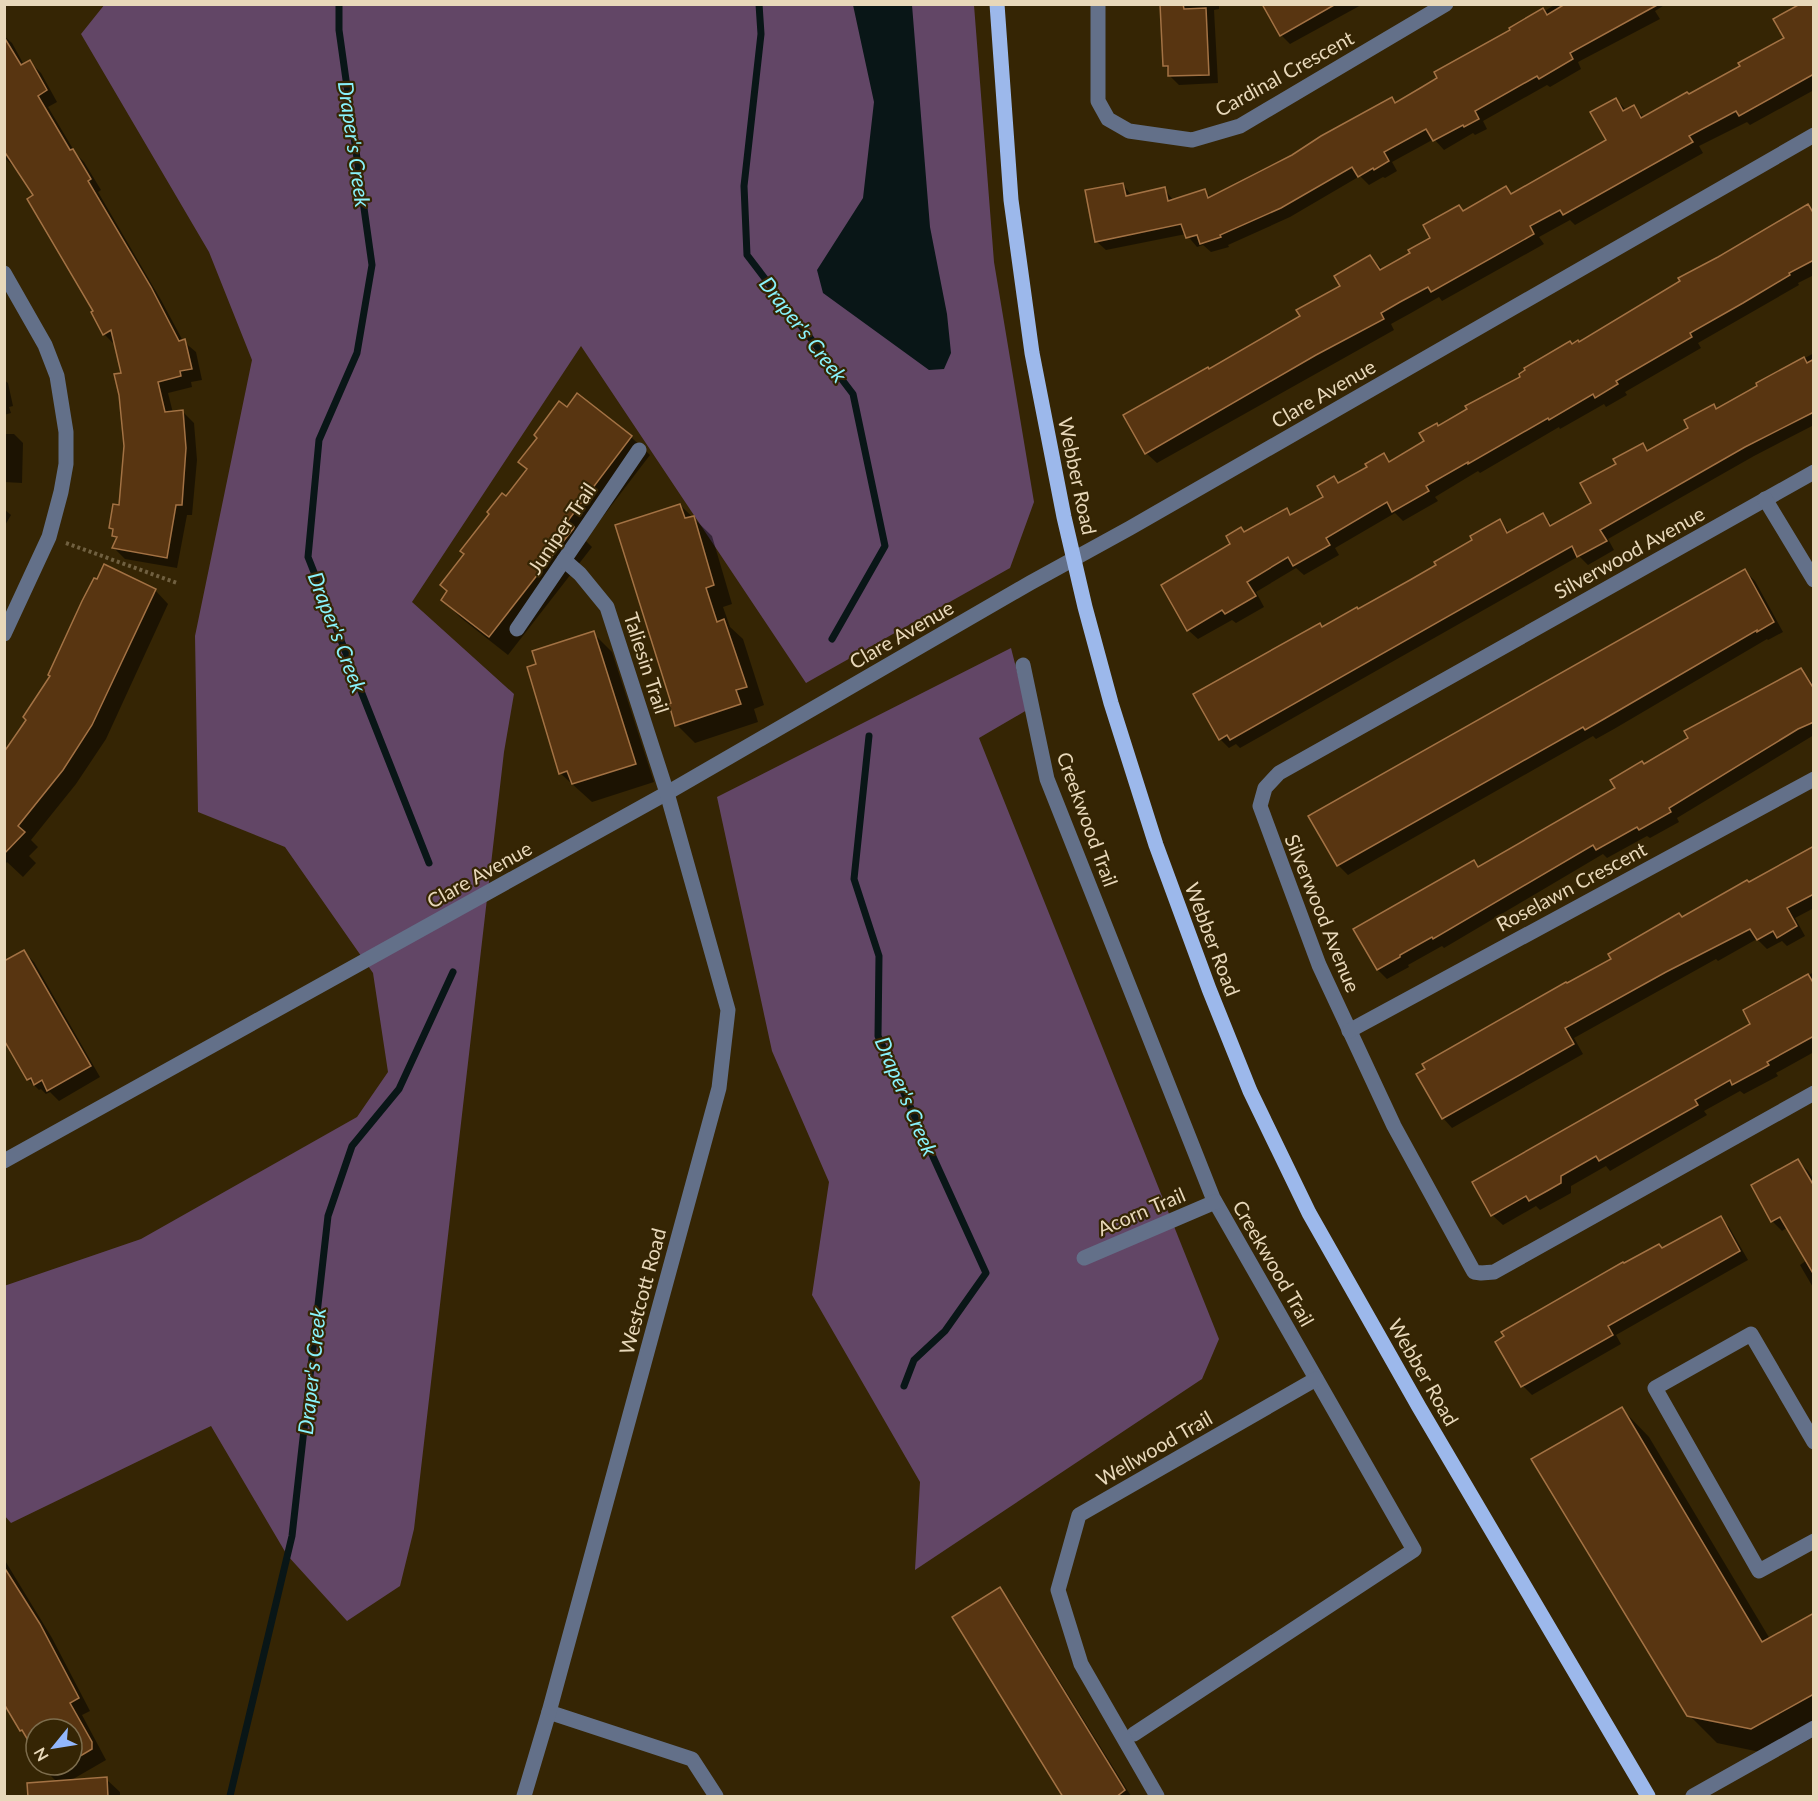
<svg xmlns="http://www.w3.org/2000/svg" width="1818" height="1801" viewBox="0 0 1818 1801" font-family="Lato,sans-serif">
	<rect width="100%" height="100%" fill="#352504"/>
	<g fill="#624666">
		<path d="M105 4 974 5 994 262 1034 502 1010 568 806 683 581 346 412 602 514 694 504 752 414 1529 400 1586 347 1621 287 1555 211 1426 11 1523 4 1515V1286L141 1239 357 1117 388 1072 373 973 285 847 198 812 195 636 252 360 209 252 81 34Z"/>
		<path d="M1011 648 1027 710 979 738 1219 1339 1202 1379 915 1570 920 1482 812 1295 829 1182 772 1051 717 797Z"/>
	</g>
	<path fill="#091617" d="M853 5H912L930 227 947 314 951 353 944 369 929 370 823 293 817 270 863 198 874 102Z"/>
	<g fill="#0007">
		<path d="M1161 4H1219V9L1214 10 1218 83 1179 85 1170 76V71L1164 65Z"/>
		<path d="M1263 4H1363L1290 44 1281 35Z"/>
		<path d="M1556 4H1666L1655 11 1660 19 1578 62 1581 69 1550 87 1547 85 1483 121 1487 129 1475 135 1473 133 1444 150 1434 139 1392 162 1397 171 1385 178 1383 177 1369 185 1360 176 1290 217 1228 245 1229 247 1211 252 1203 245 1197 247 1186 234 1106 250 1096 241 1123 185 1132 196 1164 189 1174 201 1205 191 1211 198 1292 156 1392 99 1396 104Z"/>
		<path d="M1814 4V90L1750 125 1747 122 1699 146 1703 153 1575 225 1570 220 1539 237 1544 244 1442 301 1439 297 1411 313 1391 324 1394 330 1157 463 1146 453 1209 370 1302 317 1342 286 1370 256 1383 270 1412 254 1464 212 1506 188 1513 195 1608 141 1616 99 1627 111 1634 107 1645 118 1742 67 1786 39Z"/>
		<path d="M4 36 12 43 24 65 30 62 41 73 57 102 48 107 76 154 84 162 101 190 98 192 161 300 183 341 196 352 202 380 191 382 192 387 168 393 173 413 183 412 194 423 197 460 192 515H187L177 568 125 559 114 548 118 539 111 527 120 507 125 446 123 374 115 345 104 334 95 312 35 196 17 170 4 157Z"/>
		<path d="M1814 207V275L1798 283 1799 285 1698 343 1701 348 1625 392 1627 395 1606 407 1604 404 1560 429 1559 427 1480 473 1478 471 1435 497 1438 501 1403 521 1395 513 1335 548 1339 555 1304 575 1296 568 1256 592 1264 607 1236 623 1232 620 1198 639 1188 630 1241 529 1245 533 1286 510 1292 515 1325 497 1334 478 1339 484 1369 467 1384 455 1391 462 1426 442 1439 427 1572 346Z"/>
		<path d="M1814 353V425L1754 456 1608 539 1614 550 1588 565 1579 556 1240 748 1236 744 1229 748 1220 739 1320 625 1323 628 1359 611 1411 581 1474 541 1500 521 1510 533 1543 515 1553 526 1593 504 1618 464 1643 445 1649 451 1690 428 1713 406 1718 410 1759 387 1758 384Z"/>
		<path d="M4 380 8 383 13 406 9 407 11 413 4 415Z"/>
		<path d="M578 396 631 437 650 455 585 540 592 547 508 655 461 618 443 600 507 498 528 469Z"/>
		<path d="M4 434H14L23 443 22 483 4 482Z"/>
		<path d="M680 505 712 536 732 604 723 607 730 627 743 639 764 705 754 709 758 722 695 743 677 725 673 704Z"/>
		<path d="M4 509 11 515 4 527Z"/>
		<path d="M1745 571 1755 581 1783 632 1768 640 1767 639 1614 729 1596 739 1593 736 1348 875 1338 865Z"/>
		<path d="M155 590 168 604 106 739 76 784 31 840 38 847 29 856 36 863 23 877 7 862 4 865V752Z"/>
		<path d="M593 633 612 652 654 782 592 802 560 773 538 665Z"/>
		<path d="M1801 669 1814 685V735L1677 818 1679 822 1650 838 1647 836 1607 858 1603 854 1444 948 1442 946 1408 965 1409 967 1387 979 1378 970 1473 862 1480 868 1617 789 1644 766Z"/>
		<path d="M1814 848V908L1795 918 1805 936 1787 946 1782 941 1767 949 1757 939 1718 961 1716 959 1574 1038 1583 1054 1452 1128 1443 1118 1418 1074 1683 918Z"/>
		<path d="M24 952 34 962 100 1077 59 1101 50 1092 46 1094 41 1089 39 1090 28 1079 4 1036Z"/>
		<path d="M1814 972V1052L1776 1073 1778 1076 1744 1094 1740 1091 1704 1111 1707 1115 1610 1171 1606 1166 1571 1186V1193L1540 1210 1536 1206 1503 1225 1492 1215 1752 1025 1745 1011Z"/>
		<path d="M1798 1161 1808 1171 1814 1180V1289L1800 1265 1807 1260 1788 1227 1782 1231 1772 1221Z"/>
		<path d="M1720 1218 1729 1227 1748 1260 1616 1335 1621 1344 1532 1395 1523 1386 1497 1342Z"/>
		<path d="M1622 1409 1649 1437 1770 1639 1814 1615V1737L1779 1756 1717 1743 1689 1715Z"/>
		<path d="M4 1559 52 1638 90 1711 82 1715 106 1760 68 1782 106 1779 120 1792V1796H54L57 1782 48 1773 44 1765H72V1729H36V1751L29 1738 21 1730 4 1701Z"/>
		<path d="M999 1589 1008 1598 1131 1796H1065Z"/>
	</g>
	<g fill="none" stroke-linecap="round" stroke-linejoin="round">
		<g stroke="#091617" stroke-width="7">
			<path d="M339 4V30L372 265 357 353 319 440 308 557 429 863"/>
			<path d="M759 4 761 34 744 186 747 255 853 394 885 546 832 639"/>
			<path d="M869 736 854 879 879 956 878 1036 986 1273 945 1331 914 1360 904 1386"/>
			<path d="M230 1796 292 1536 328 1216 352 1146 399 1089 453 972"/>
		</g>
	</g>
	<g fill="#583511" stroke="#a37244" stroke-width="1.5">
		<path d="M1160 4H1183L1184 9 1206 8 1209 75 1168 76V66H1163Z"/>
		<path d="M1262 4H1336L1280 36Z"/>
		<path d="M1565 4H1659L1570 53 1573 59 1539 79 1537 76 1475 111 1479 119 1464 127 1463 125 1433 141 1426 129 1384 152 1389 161 1374 170 1373 168 1358 177 1352 167 1281 208 1220 235 1221 237 1200 244 1197 235 1186 238 1181 224 1095 242 1085 190 1123 183 1126 196 1165 187 1168 201 1205 189 1208 198 1292 155 1321 136 1392 97 1395 103 1422 87 1437 78 1434 72 1510 30 1509 28 1543 8 1547 15Z"/>
		<path d="M1800 4H1814V74L1739 116 1736 111 1689 136 1693 142 1563 215 1560 210 1530 226 1534 234 1431 292 1428 287 1400 302 1381 313 1384 319 1316 355 1145 454 1123 415 1208 367 1209 369 1300 316 1296 310 1340 286 1334 276 1370 255 1380 270 1410 253 1408 250 1430 238 1423 225 1459 205 1463 211 1506 186 1511 194 1606 140 1590 112 1616 98 1623 111 1634 105 1641 118 1687 92 1689 94 1740 66 1738 63 1784 38 1773 19Z"/>
		<path d="M4 37 21 65 30 60 47 90 38 96 70 150 73 149 91 179 88 181 151 287 179 341 185 339 192 369 180 371 181 376 158 382 165 412 183 410 186 448 182 505H176L167 558 112 548 117 537 112 536 113 529 109 528 113 504 119 505 124 446 119 395 114 374 121 373 111 330 103 335 91 312 93 311 27 199 33 195 4 151Z"/>
		<path d="M1808 204 1814 214V260L1789 273 1790 275 1743 303 1690 333 1692 337 1616 381 1618 384 1595 398 1593 394 1549 420 1548 418 1468 464V462L1426 486 1429 491 1392 512 1387 502 1326 538 1330 545 1293 566 1288 557 1247 582 1256 596 1225 614 1222 610 1187 631 1161 585 1230 544 1226 536 1241 527 1244 532 1287 508 1290 515 1323 497 1317 486 1334 476 1338 483 1367 467 1365 464 1384 453 1389 462 1424 441 1419 433 1437 423 1438 426 1467 409 1465 406 1520 377 1519 374 1525 370 1524 368 1570 341 1572 344 1578 340 1579 342 1680 281 1678 278 1718 257Z"/>
		<path d="M1804 357 1807 363 1814 359V412L1745 447 1600 530 1607 541 1577 557 1572 546 1230 740 1227 735 1219 740 1193 694 1320 623 1322 627 1357 607 1358 609 1410 580 1436 565 1434 562 1472 540 1470 536 1500 519 1507 533 1543 513 1550 526 1591 503 1580 483 1616 464 1613 459 1643 443 1647 451 1688 428 1684 420 1714 404 1716 409 1757 386 1756 383Z"/>
		<path d="M577 393 632 436 567 522 574 527 573 529 489 637 441 600 447 591 440 585 464 554 460 551 489 514 487 512 502 493 506 496 527 469 518 462 537 438 534 435 559 401 567 407Z"/>
		<path d="M680 504 685 518 694 516 714 585 706 588 717 622 724 619 747 687 736 690 741 704 675 726 669 704 671 703 615 525Z"/>
		<path d="M104 564 156 589 92 725 63 770 18 826 25 832 4 854V752L26 720 23 717 50 676 48 675 82 601 94 578 97 579Z"/>
		<path d="M1745 569 1774 622 1757 632V630L1604 719 1585 730 1583 727 1337 866 1308 816Z"/>
		<path d="M594 631 636 764 572 784 567 771 559 774 527 667 536 664 532 651Z"/>
		<path d="M1801 668 1814 689V722L1798 729 1669 808 1671 812 1639 830 1637 827 1596 850 1593 845 1433 939 1432 937 1400 955V957L1377 970 1353 929 1474 860 1478 867 1615 788 1610 780 1642 761 1644 764 1688 738 1684 731Z"/>
		<path d="M1814 846V894L1787 908 1797 926 1777 938 1773 931 1757 940 1750 929 1666 972 1565 1028 1574 1044 1442 1119 1416 1074 1425 1069 1422 1064 1566 982 1567 983 1611 959 1608 954 1679 913 1682 917 1747 880 1749 882Z"/>
		<path d="M24 950 91 1066 47 1091 42 1080 34 1085 31 1078 27 1080 4 1040V961Z"/>
		<path d="M1808 974 1814 984V1036L1767 1062 1769 1065 1732 1085 1730 1080 1695 1100 1698 1105 1599 1161 1596 1156 1561 1176V1183L1547 1191 1529 1201 1526 1196 1491 1216 1472 1182 1750 1024 1743 1010Z"/>
		<path d="M1798 1159 1814 1186V1275L1780 1217 1771 1222 1751 1185Z"/>
		<path d="M1721 1216 1740 1251 1608 1326 1613 1335 1521 1387 1495 1342 1504 1336 1501 1332 1623 1262 1624 1263 1659 1244 1662 1248Z"/>
		<path d="M1622 1407 1762 1642 1814 1613V1694L1751 1729 1687 1716 1531 1459Z"/>
		<path d="M4 1567 40 1624 79 1698 70 1703 92 1742V1749L72 1761V1729H36V1754L22 1730 20 1731 4 1704Z"/>
		<path d="M1000 1587 1125 1790 1116 1797H1063L952 1617Z"/>
		<path d="M107 1777 108 1797H28L27 1783Z"/>
	</g>
	<g fill="none" stroke-linecap="round" stroke-linejoin="round">
		<path stroke="#706040" stroke-width="4" stroke-dasharray="3 3" stroke-linecap="butt" d="M66 543 177 583"/>
		<g stroke="#637089" stroke-width="15">
			<path d="M1098 4V101L1108 119 1129 131 1192 140 1240 126 1446 4"/>
			<path d="M4 273 45 345 57 376 66 432V464L61 492 49 537 4 634"/>
			<path d="M1814 472 1279 773 1265 788 1260 806 1319 965 1394 1126 1474 1272 1481 1273 1494 1272 1814 1093"/>
			<path d="M1765 499 1814 580"/>
			<path d="M517 629 639 450"/>
			<path d="M1023 665 1047 779 1213 1198 1414 1550 1134 1734"/>
			<path d="M1349 1031 1814 779"/>
			<path d="M4 1161 667 793 1030 583 1130 528 1814 135"/>
			<path d="M1084 1258 1215 1202"/>
			<path d="M1814 1442 1751 1334 1655 1388 1759 1571 1814 1541"/>
			<path d="M549 1712 692 1759 716 1796"/>
			<path d="M524 1796 549 1712 719 1088 728 1010 667 793 607 607 580 574 564 560"/>
			<path d="M1157 1796 1081 1664 1058 1590 1079 1515 1316 1379"/>
			<path d="M1693 1796 1814 1728"/>
		</g>
		<path stroke="#9cb8eb" stroke-width="15" d="M997 4 1011 200 1032 353 1064 517 1085 607 1111 703 1156 845 1209 989 1250 1091 1309 1213 1419 1407 1648 1796"/>
	</g>
	<g text-anchor="middle" dominant-baseline="central" stroke-width="4.5" stroke-linejoin="round" paint-order="stroke">
		<g font-size="20" fill="#e8d8ba" stroke="#352504">
			<text transform="translate(1284 73) rotate(-29)">Cardinal Crescent</text>
			<text transform="translate(1323 393) rotate(-30)">Clare Avenue</text>
			<text transform="translate(1078 476) rotate(78)">Webber Road</text>
			<text transform="translate(561 528) rotate(-56)">Juniper Trail</text>
			<text transform="translate(1629 552) rotate(-29)">Silverwood Avenue</text>
			<text transform="translate(901 634) rotate(-30)">Clare Avenue</text>
			<text transform="translate(647 663) rotate(72)">Taliesin Trail</text>
			<text transform="translate(1088 819) rotate(70)">Creekwood Trail</text>
			<text transform="translate(479 874) rotate(-29)">Clare Avenue</text>
			<text transform="translate(1571 886) rotate(-28)">Roselawn Crescent</text>
			<text transform="translate(1323 913) rotate(68)">Silverwood Avenue</text>
			<text transform="translate(1213 939) rotate(69)">Webber Road</text>
			<text transform="translate(1141 1211) rotate(-23)">Acorn Trail</text>
			<text transform="translate(1274 1263) rotate(60)">Creekwood Trail</text>
			<text transform="translate(642 1291) rotate(-75)">Westcott Road</text>
			<text transform="translate(1424 1372) rotate(60)">Webber Road</text>
			<text transform="translate(1154 1448) rotate(-30)">Wellwood Trail</text>
		</g>
		<g font-size="21" font-style="italic" fill="#89f3fc" stroke="#352504">
			<text transform="translate(355 144) rotate(82)">Draper's Creek</text>
			<text transform="translate(804 329) rotate(52)">Draper's Creek</text>
			<text transform="translate(338 632) rotate(69)">Draper's Creek</text>
			<text transform="translate(907 1096) rotate(67)">Draper's Creek</text>
			<text transform="translate(311 1371) rotate(-84)">Draper's Creek</text>
		</g>
	</g>
	<rect width="1818" height="1801" fill="none" stroke="#e8d8ba" stroke-width="12"/>
	<g transform="translate(54 1747) rotate(240)"><circle r="28" fill="#352504" stroke="#7d6d4d" stroke-width="1.5"/>
	<path d="M0-4.5L10 22L0 15L-10 22Z" fill="#92b7fd"/>
	<text y="-9" font-size="16" font-weight="bold" text-anchor="middle" fill="#e8d8ba">N</text>
	</g>
</svg>
